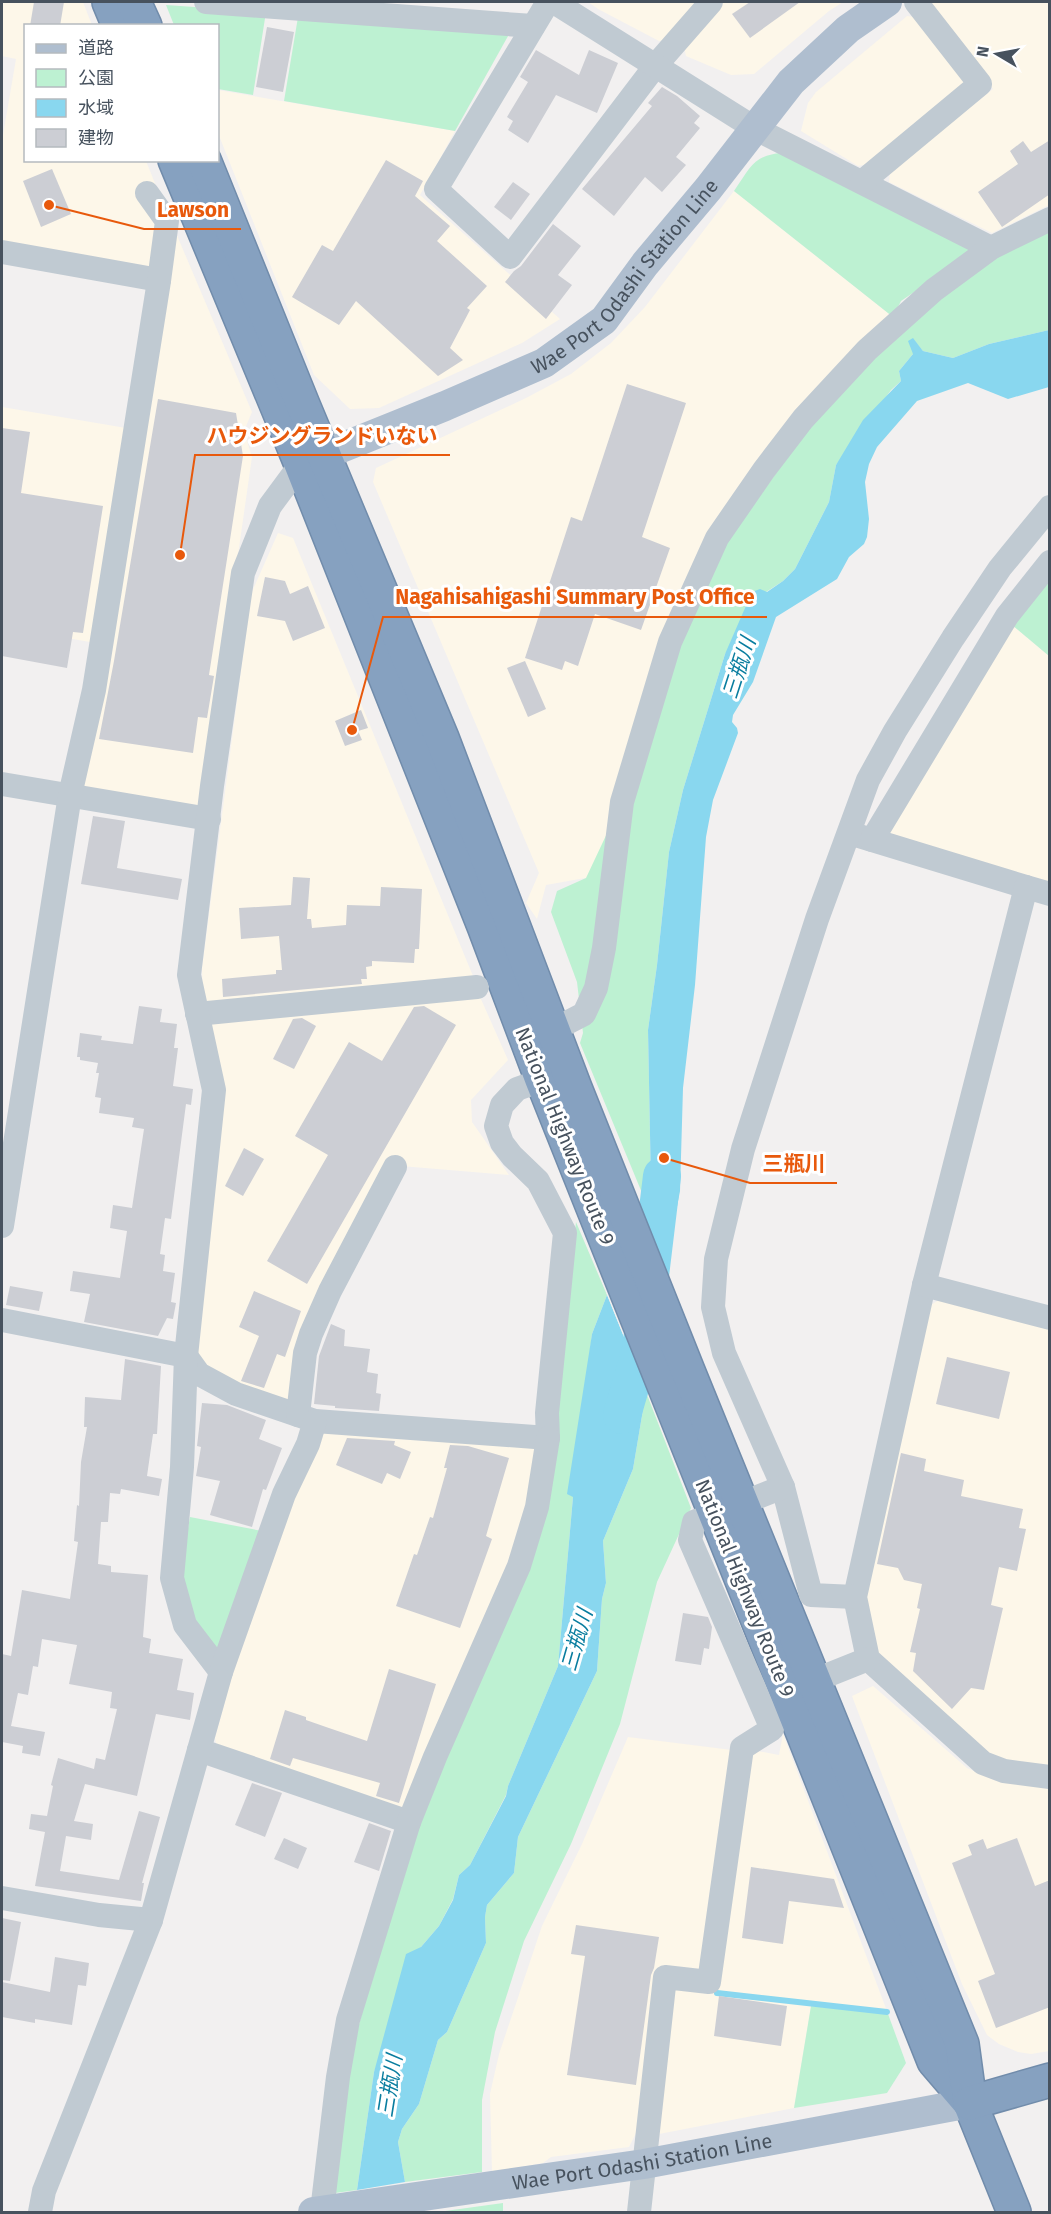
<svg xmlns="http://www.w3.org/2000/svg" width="1051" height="2214" viewBox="0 0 1051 2214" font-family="'Fira Sans','Noto Sans JP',sans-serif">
	<rect width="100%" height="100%" fill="#f2f0f0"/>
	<g fill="#fdf7e9">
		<path d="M2 2H83L92 25 26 26V160L146 161 165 208 153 275 2 248V141L16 59 2 56Z"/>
		<path d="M588 2H701L669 39 659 41 598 9Z"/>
		<path d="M718 2H843L829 11 754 74 731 75 686 56 684 46Z"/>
		<path d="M931 2H1049V205L992 233 889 182 890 171 993 89 925 6Z"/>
		<path d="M907 16 915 17 965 77V86L869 164 858 166 801 131 808 103 816 92Z"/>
		<path d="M218 90 455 131 420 195 560 319 522 343 379 408 350 409 314 375 218 133Z"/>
		<path d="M734 191 893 317 602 909 585 878 546 885 537 919 526 903 539 873 373 482 376 468 526 398 571 374 611 343 645 307Z"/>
		<path d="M173 226 252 412 244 431 252 457 201 813 76 787Z"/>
		<path d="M2 407 132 429 96 643 2 627Z"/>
		<path d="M278 533 293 538 475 981 203 1005 202 968 251 594Z"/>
		<path d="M1012 625 1049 656V884L889 833Z"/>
		<path d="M480 997 508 1060 471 1100 472 1122 509 1175 401 1166 324 1313 301 1411 203 1368 193 1354 208 1020Z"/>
		<path d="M942 1298 1049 1327V1770L1005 1762 984 1751 875 1652 864 1599 931 1305Z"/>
		<path d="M326 1430 544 1449 535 1498 410 1807 397 1812 217 1747 215 1738 263 1562 304 1461Z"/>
		<path d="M873 1686 967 1768 994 1780 1049 1788V2051L1031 2054 1018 2052 999 2044 987 2035 962 1984 852 1696Z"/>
		<path d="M783 1734 888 2014 811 2007 794 2108 659 2134 673 1988 715 1993 752 1750 779 1755Z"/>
		<path d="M628 1737 732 1750 701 1972 663 1970 643 2119 629 2147 551 2157 543 2163 492 2172 490 2094 499 2054 542 1926 582 1844Z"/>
	</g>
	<g fill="#bdf1d2">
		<path d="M166 5 266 12 253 95 218 89V26L174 25Z"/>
		<path d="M298 17 512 29 455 131 284 101Z"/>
		<path d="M788 152 974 251 901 301 893 317 734 191C753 164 753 155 788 152Z"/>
		<path d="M1049 226V330L989 344 953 358 923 351 913 339V354L899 371 901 381 891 390 836 465 829 502 795 569 783 581 766 592 725 654 683 790 669 852 657 965 648 1030 651 1187 647 1205 580 1043 583 1033 577 982 551 912 557 891 586 878 634 776 702 577 841 382 997 251Z"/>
		<path d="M1049 570V656L1012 625Z"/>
		<path d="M576 1222 607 1295 592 1334 573 1497 558 1666 508 1786 506 1795 470 1865 459 1875 453 1899 439 1926 421 1947 374 2072 357 2190 335 2193 340 2098 401 1862 520 1577 565 1329Z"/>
		<path d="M646 1392 691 1508 657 1582 620 1724 571 1844 524 1941 495 2032 482 2100V2172L405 2182 398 2142 402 2129 419 2104 438 2040 447 2032 486 1943 485 1917 487 1905 514 1873 518 1837 597 1671 602 1599 606 1583 603 1541 633 1469Z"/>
		<path d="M190 1517 262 1531 219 1653C207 1636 189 1618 183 1597 179 1582 187 1534 190 1517Z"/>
		<path d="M811 2006 888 2014 906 2063 887 2093 794 2108Z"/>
		<path d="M503 2203V2212H438Z"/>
	</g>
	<g fill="#89d7ef">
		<path d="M1049 330V387L1008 399 968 383 917 401 877 447 869 464 865 482 869 519 867 537 864 544 849 557 837 579 776 617 753 682 733 715 732 722 737 728 738 733 713 800 706 837 695 985 683 1088 680 1191 668 1253 647 1205 651 1187 648 1030 657 965 669 852 683 790 725 654 752 592 760 589 767 592 783 581 795 569 829 502 836 465 863 420 901 381 899 371 913 354 908 341 913 338 923 351 953 358 989 344Z"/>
		<path d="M607 1295 646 1392 633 1469 603 1541 606 1583 602 1599 597 1671 518 1837 514 1873 487 1905 485 1917 486 1943 447 2032 438 2040 419 2104 402 2129 398 2142 405 2182 357 2190 374 2072 406 1954 421 1947 439 1926 453 1900 459 1875 470 1865 506 1796 508 1786 558 1666 573 1497 567 1494 592 1334Z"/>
	</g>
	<path fill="#f2f0f0" d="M606 1292 609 1293 649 1391 648 1397Z"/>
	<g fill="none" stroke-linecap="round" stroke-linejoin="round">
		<path stroke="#89d7ef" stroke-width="6" d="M717 1993 887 2012"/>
		<path stroke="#89d7ef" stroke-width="38" d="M622 1415 641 1350 662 1176"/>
	</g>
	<g fill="#ccced4">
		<path d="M34 2H64L60 26H30Z"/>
		<path d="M750 2H800L750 38 732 14Z"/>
		<path d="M267 27 294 32 283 92 256 87Z"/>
		<path d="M536 50 579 75 589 50 618 63 597 113 556 95 528 143 508 130 513 121 507 117 528 82 520 77Z"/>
		<path d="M662 87 677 96 700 116 694 123 700 128 676 157 686 165 662 192 645 177 614 216 582 189 652 106 648 103Z"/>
		<path d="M1050 140V194L1002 227 978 192 1018 164 1010 151 1023 141 1031 152Z"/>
		<path d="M386 160 423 181 415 196 450 226 437 241 487 286 467 308 470 310 450 348 463 360 438 376 356 301 339 325 292 297 322 245 333 251Z"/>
		<path d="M52 169 71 214 41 227 23 181Z"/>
		<path d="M513 182 530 194 511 220 494 207Z"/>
		<path d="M553 224 581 246 558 275 572 285 546 319 505 282 514 271 521 266Z"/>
		<path d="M627 384 686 403 642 537 670 548 641 630 595 614 578 666 565 661 562 670 525 658 571 517 582 521Z"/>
		<path d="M158 399 236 413 243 456 209 675 214 676 207 718 198 717 193 753 99 739 114 661Z"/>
		<path d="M2 428 30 432 21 493 103 506 83 633 73 632 67 668 2 656Z"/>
		<path d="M265 577 285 581 290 594 308 586 325 628 293 641 285 621 257 616Z"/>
		<path d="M525 661 546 709 528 717 507 668Z"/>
		<path d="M361 710 368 728 358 731 362 740 345 746 335 721Z"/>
		<path d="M93 816 125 821 117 868 182 879 178 900 81 884Z"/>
		<path d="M293 877 310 878 307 919H311L312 928 346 925 347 905 380 906 381 887 422 889 419 949H415L414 963 372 961V966L366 967 367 979H361L362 984 223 997 222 979 276 974V970H282L279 936 241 939 239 908 291 905Z"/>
		<path d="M139 1006 162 1009 160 1022 177 1024 174 1048H178L173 1086 193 1089 191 1105 186 1104 171 1219 165 1218 160 1254 165 1255 163 1271 175 1273 171 1302 176 1303 173 1319 167 1318 158 1336 84 1322 90 1294 70 1291 73 1271 120 1278 127 1231 110 1228 113 1205 132 1208 144 1129 132 1127 134 1118 99 1113 101 1098 95 1097 99 1073H96L98 1063 80 1060V1057H77L80 1033 102 1036 101 1040 133 1044Z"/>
		<path d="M424 1006 456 1025 307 1284 267 1261 328 1155 295 1136 349 1042 382 1061 414 1007Z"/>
		<path d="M302 1018 316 1026 294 1069 273 1059 293 1019Z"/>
		<path d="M244 1148 264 1159 243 1196 225 1186Z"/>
		<path d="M10 1286 43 1292 39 1311 6 1305Z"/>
		<path d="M254 1291 301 1311 285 1357 277 1354 264 1388 241 1381 259 1336 239 1327Z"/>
		<path d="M331 1324 345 1330 344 1346 370 1349 367 1372 378 1374 376 1393 381 1394 379 1411 335 1408V1406L314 1404 319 1356Z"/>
		<path d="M947 1357 1010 1372 999 1419 936 1404Z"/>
		<path d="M125 1359 161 1366 157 1434H153L147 1476 162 1479 159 1496 121 1489 120 1494 110 1493 108 1522H101L98 1564 111 1566V1572L148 1575 143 1637 151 1639 149 1653 183 1659 177 1690 194 1693 190 1720 156 1714 137 1796 85 1784 74 1821 93 1824 91 1840 66 1836 60 1871 119 1880 139 1811 160 1817 142 1883H144L141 1901 35 1886 45 1832 29 1829 31 1814 47 1816 53 1786 51 1785 58 1758 94 1769 96 1758 105 1760 117 1709 110 1708 112 1692 69 1684 77 1645 42 1639 38 1667 33 1666 28 1695 18 1693 11 1726 45 1732 40 1756 22 1753 23 1746 2 1742V1654L11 1656 22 1590 70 1599 78 1542 74 1541 77 1505 79 1506 81 1462 87 1427H84L85 1397 121 1400Z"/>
		<path d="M202 1403 227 1405 266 1420 259 1439 282 1448 266 1490 263 1489 252 1527 210 1515 220 1481 196 1476 201 1447 197 1446Z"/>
		<path d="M347 1438 395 1441 394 1445 411 1452 400 1479 387 1473 382 1484 336 1465Z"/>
		<path d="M450 1445 468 1446 509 1458 486 1536 492 1539 460 1628 396 1606 414 1554 417 1555 430 1517 433 1518 447 1468H444Z"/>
		<path d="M901 1453 926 1459 924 1471 964 1480 961 1496 1023 1509 1019 1528 1026 1529 1017 1571 999 1567 991 1605 1003 1608 984 1690 971 1688 952 1709 913 1671 916 1653 910 1652 920 1609 917 1608 922 1584 904 1580 898 1568 877 1564Z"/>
		<path d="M683 1613 708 1617 712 1627 709 1649 704 1648 701 1665 675 1661Z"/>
		<path d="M389 1669 436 1684 399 1803 376 1796 380 1783 293 1758 290 1766 270 1759 285 1710 306 1717V1720L326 1727 367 1741Z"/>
		<path d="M252 1783 282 1793 265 1837 235 1825Z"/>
		<path d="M369 1823 391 1831 379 1871 354 1862Z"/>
		<path d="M284 1838 307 1848 298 1869 274 1859Z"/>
		<path d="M1017 1838 1035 1886 1050 1880V2007L996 2028 978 1981 995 1974 952 1863 972 1855 968 1845 983 1839 987 1849Z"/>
		<path d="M751 1867 834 1879 844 1908 789 1901 783 1944 742 1938Z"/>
		<path d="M2 1918 21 1922 10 1981 2 1980Z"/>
		<path d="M576 1925 659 1937 654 1968 651 1975 636 2085 567 2075 585 1956 571 1954Z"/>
		<path d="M55 1957 89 1963 86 1986 78 1985 72 2025 35 2019V2023L2 2017V1982L50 1992Z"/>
		<path d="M719 1996 787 2006 781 2046 714 2036Z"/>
	</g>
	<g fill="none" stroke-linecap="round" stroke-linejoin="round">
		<defs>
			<g id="highway">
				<path d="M109 2 119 26"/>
				<path d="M134 2 145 26"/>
				<path d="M175 160 301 464 484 926 542 1080 934 2061 970 2103"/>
				<path d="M204 160 303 405 442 738 575 1088 688 1371 962 2044 970 2103 1014 2212"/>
				<path d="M970 2103 1050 2080"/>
			</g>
		</defs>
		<use href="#highway" stroke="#718cab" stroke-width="36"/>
		<g stroke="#c0cad2" stroke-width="24">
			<path d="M206 2 533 26"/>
			<path d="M548 2 436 189 510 257 656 65 711 2"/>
			<path d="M554 2 756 129 991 248"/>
			<path d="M862 182 980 84 916 2"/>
			<path d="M2 252 159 280"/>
			<path d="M2 784 209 819"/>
			<path d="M859 836 1026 887"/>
			<path d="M872 840 1007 616 1050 562"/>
			<path d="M1050 894 1026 887 924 1285 855 1597 868 1659 983 1763 1004 1771 1050 1777"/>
			<path d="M197 1014 477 987"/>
			<path d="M553 1030 584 1014 596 988 604 948 622 802 670 642 717 538 764 470 803 419 867 350 934 290 991 248 1050 219"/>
			<path d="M2 1226 70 795 94 690 159 281 167 221 147 193"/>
			<path d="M924 1285 1050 1318"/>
			<path d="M2 1320 186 1356 199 1374 236 1394 315 1421 548 1438 547 1413 565 1233 538 1181 512 1156 502 1143 496 1126 502 1105 517 1089 542 1080"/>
			<path d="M298 1415 305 1353 311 1334 330 1291 395 1167"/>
			<path d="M855 1597 811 1595 783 1487 724 1353 713 1307 716 1259 743 1149 817 919 868 780 895 731 953 638 1000 568 1050 507"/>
			<path d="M221 1672 185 1625 172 1578 182 1467 186 1356 214 1090 189 975 212 786 243 573 270 506 301 464"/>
			<path d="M798 1687 868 1659"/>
			<path d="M199 1750 409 1822"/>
			<path d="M2 1898 99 1915 151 1920"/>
			<path d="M322 2211 338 2077 348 2020 409 1822 435 1757 519 1566 537 1507 548 1438"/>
			<path d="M40 2212 44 2191 151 1920 221 1672 284 1494 308 1444 315 1421"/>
			<path d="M639 2212 665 1977 709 1982 742 1748 772 1729 690 1540 694 1522 783 1487"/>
		</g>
		<g stroke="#afbecf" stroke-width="30">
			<path id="s1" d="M301 464 445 406 544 363 604 320 645 264 708 189 791 82 848 29 887 2"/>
			<path id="s2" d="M313 2212 644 2164 970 2103"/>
		</g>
		<use href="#highway" stroke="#86a1c0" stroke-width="33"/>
	</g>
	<g text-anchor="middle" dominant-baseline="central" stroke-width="6" stroke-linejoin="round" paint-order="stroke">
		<g font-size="20" fill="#47525e" stroke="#fff">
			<text stroke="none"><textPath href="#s1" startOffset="382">Wae Port Odashi Station Line</textPath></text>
			<text transform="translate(565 1136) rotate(68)">National Highway Route 9</text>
			<text transform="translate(745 1588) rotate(68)">National Highway Route 9</text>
			<text stroke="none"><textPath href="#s2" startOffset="333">Wae Port Odashi Station Line</textPath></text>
		</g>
		<g font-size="21" font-style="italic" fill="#097d9f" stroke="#fff">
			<text transform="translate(739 668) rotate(-72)">三瓶川</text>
			<text transform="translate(577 1640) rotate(-74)">三瓶川</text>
			<text transform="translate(390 2086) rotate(-81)">三瓶川</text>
		</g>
	</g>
	<path fill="none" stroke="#e8590c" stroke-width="2" d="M49 205L144 229H241M180 555L195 455H450M352 730L383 617H767M664 1158L750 1183H837"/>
	<g fill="#e8590c" stroke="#fff" stroke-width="2">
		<circle cx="49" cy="205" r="6"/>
		<circle cx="180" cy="555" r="6"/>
		<circle cx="352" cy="730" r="6"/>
		<circle cx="664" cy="1158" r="6"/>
	</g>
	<g font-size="21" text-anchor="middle" font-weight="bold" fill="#e8590c" stroke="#fff" stroke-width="6" stroke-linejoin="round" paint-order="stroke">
		<text x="193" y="217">Lawson</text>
		<text x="322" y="443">ハウジングランドいない</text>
		<text x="575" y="604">Nagahisahigashi Summary Post Office</text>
		<text x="794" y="1171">三瓶川</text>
	</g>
	<rect width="1051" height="2214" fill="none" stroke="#47525e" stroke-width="6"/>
	<rect x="24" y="24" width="195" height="138" fill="#ffffff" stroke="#b5babf" stroke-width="1.5"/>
	<rect x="36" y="44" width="30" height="9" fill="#afbecf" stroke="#b5babf" stroke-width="1.5"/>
	<text x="78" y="54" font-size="18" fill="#47525e">道路</text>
	<rect x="36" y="69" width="30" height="18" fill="#bdf1d2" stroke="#b5babf" stroke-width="1.5"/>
	<text x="78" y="84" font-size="18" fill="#47525e">公園</text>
	<rect x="36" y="99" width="30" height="18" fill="#89d7ef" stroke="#b5babf" stroke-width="1.5"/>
	<text x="78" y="114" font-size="18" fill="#47525e">水域</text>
	<rect x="36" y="129" width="30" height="18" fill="#ccced4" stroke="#b5babf" stroke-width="1.5"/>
	<text x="78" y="144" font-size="18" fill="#47525e">建物</text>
	<g transform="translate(997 54) rotate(280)" stroke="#ffffff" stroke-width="4.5" paint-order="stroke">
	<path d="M0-4.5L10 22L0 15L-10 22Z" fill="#47525e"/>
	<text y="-9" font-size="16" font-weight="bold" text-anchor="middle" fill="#47525e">N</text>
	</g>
</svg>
